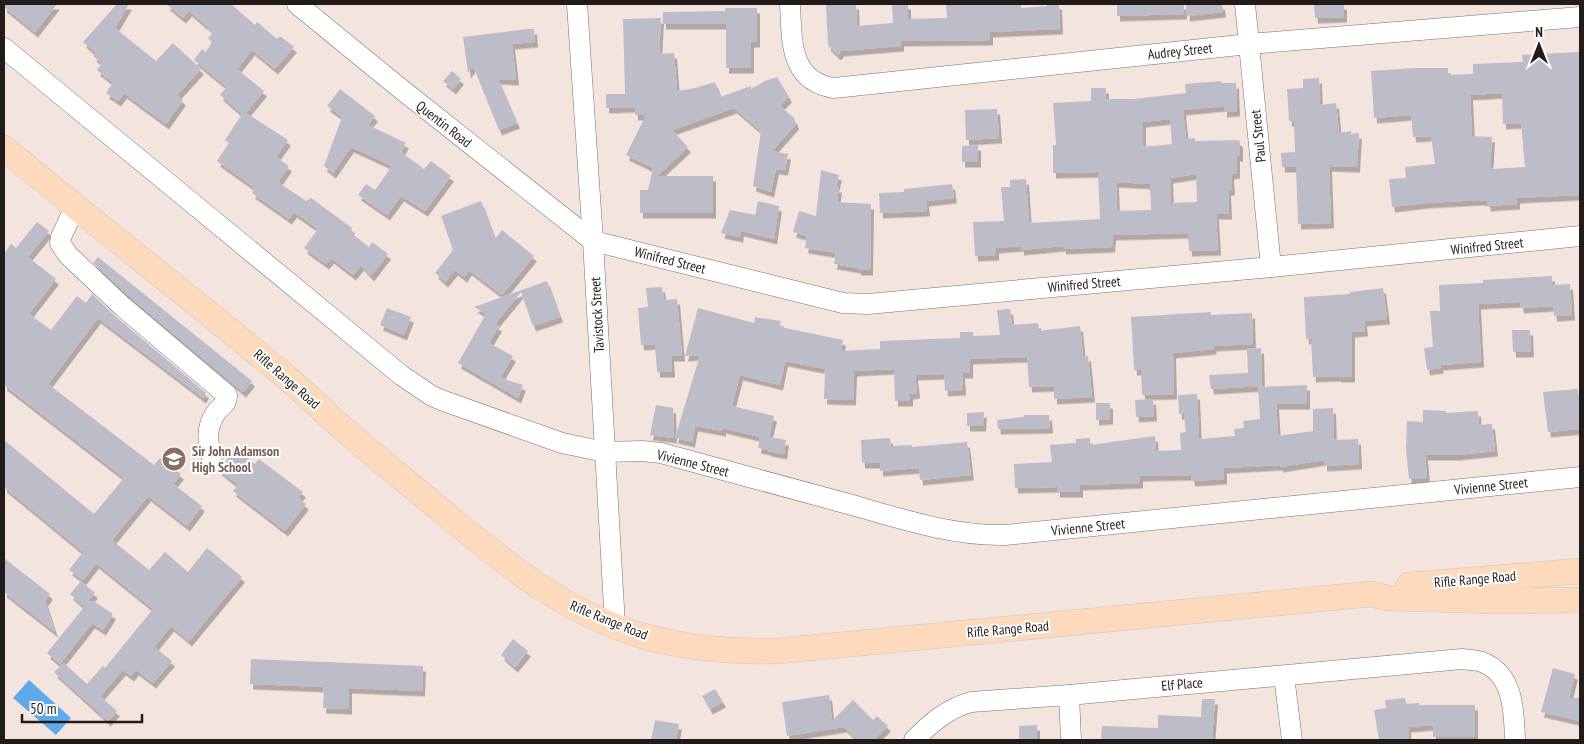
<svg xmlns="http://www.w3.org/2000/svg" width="1584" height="744" viewBox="0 0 1584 744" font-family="'PT Sans Narrow',sans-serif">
	<defs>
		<filter id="shadow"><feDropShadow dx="3" dy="5.5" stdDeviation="0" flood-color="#0004"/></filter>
	</defs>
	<rect width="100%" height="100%" fill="#f3e5de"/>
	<path fill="#5faaea" d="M29 680 71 718 56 735 13 698Z"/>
	<g fill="#bdbcc9" fill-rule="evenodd" filter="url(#shadow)">
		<path d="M4 4H57L35 32 4 7Z"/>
		<path d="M117 4H129L115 28 156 61 173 43 201 69 177 95 183 100 166 124 124 93 118 101 106 93 113 83 97 70 102 63 93 56 96 53 83 42Z"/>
		<path d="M166 4H231L255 25 257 22 277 39 280 36 294 47 275 69 252 50 237 69 264 91 246 113 288 140 276 157 289 166 278 182 306 201 311 198 352 228 350 232 369 247 372 242 388 254 371 276 361 265 353 275 331 258 326 264 304 248 318 229 294 212 289 219 252 193 255 188 217 161 229 143 225 140 242 114 220 95 227 87 194 60 202 49 206 52 212 42 208 38 213 33 208 30 209 28 189 11 183 18Z"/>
		<path d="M826 4H856L857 26 893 23 892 4H908V19L947 18 946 4H1021V8L1047 6V4H1059L1060 29 990 32V40L901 41V46L841 51 838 55 828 46Z"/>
		<path d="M1117 4H1184V14L1117 16Z"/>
		<path d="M1186 4H1222L1223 12 1187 16Z"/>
		<path d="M1314 4H1344V17L1315 18Z"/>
		<path d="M725 8H757V42H751V68H726V24H663V12L725 11Z"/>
		<path d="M661 18 659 54 674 53 677 91 695 88 715 82 720 97 751 86V89L765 81 777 77 789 97 780 106 794 118 796 124 772 151 788 154 785 170 776 169 771 192 753 186 761 131 734 108 672 130 688 147 657 176H713V213H640V190H648L653 168 626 155 646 115H635V107L606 108V94H625L623 19Z"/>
		<path d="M527 29H534L535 42 512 44 516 80 498 79 517 123 499 130 473 66 468 73 463 37Z"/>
		<path d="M1580 52V195L1517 198V204L1488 206 1487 201 1480 200 1426 203 1392 207 1389 179 1406 178 1405 167 1435 164 1431 136 1413 137 1411 115 1374 118 1371 71 1415 68H1448V75L1473 74V64L1523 62 1522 55ZM1502 93 1503 124 1521 123 1525 167 1490 169 1492 137 1472 136 1470 95Z"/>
		<path d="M452 71 461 79 453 89 443 81Z"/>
		<path d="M1319 78 1320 105 1336 103 1339 133 1351 131V134L1359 133 1357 167 1329 166 1331 223 1298 224 1296 167H1282L1281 153 1295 152 1294 121H1289L1287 89 1303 88V79Z"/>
		<path d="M1221 81V83H1236L1237 111 1224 112V106L1183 110 1186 139 1195 138V141L1238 140 1240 142V156H1237V173L1231 174 1232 190H1228L1229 214H1216L1218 250 1189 251 1188 233 1113 235 1112 247 1063 249V246L1021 250V246L996 248V255L975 256 973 222 1004 221 1001 187H1010V180L1026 179 1029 223 1100 219 1098 172 1053 173V145H1056L1053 103 1091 101V88H1106V99H1134L1186 93 1185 84ZM1170 119 1172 144 1143 147V122ZM1196 174 1197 202 1171 203 1170 178ZM1116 182 1150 184 1151 210 1117 211Z"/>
		<path d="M340 89 375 116 368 125 406 143 401 152 424 169 431 161 451 176 425 211 401 196 387 215 358 195 366 184 375 190 392 166 351 147 333 173 324 166 342 117 327 106Z"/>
		<path d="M997 109 999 138 966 140 965 110Z"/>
		<path d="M978 145V162H962V146Z"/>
		<path d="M821 170 839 175 836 187H839L837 202 871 204 870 270H858V268L834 264 836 253 805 248 807 236 793 232 799 211 816 216Z"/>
		<path d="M952 184 954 198 926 201 927 211 880 213 879 193 904 192V189Z"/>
		<path d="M481 201 495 239 502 230 534 256 502 295 469 270 464 277 455 270 445 282 435 273 453 250 441 216Z"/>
		<path d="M758 201 779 206 774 239 741 231 740 237 721 233 730 210 755 215Z"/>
		<path d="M37 222 49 231 28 257 56 279 29 314 51 330 77 296 86 303 92 294 115 316 206 393 203 398 98 318 48 384 154 465 160 458 181 474 173 484 202 506 187 526 148 496 112 540 149 570 165 552 188 572 207 548 242 577 189 641 171 626 154 647 172 661 153 683 136 670 131 676 123 670 100 696 117 711 108 721 54 672 64 663 87 684 103 666 105 668 153 609 96 563 83 580 69 570 83 552 4 487V440L94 514 124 478 4 385V254L11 244 16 248Z"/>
		<path d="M98 257 252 381 243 392 131 298 93 263Z"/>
		<path d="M1552 276V285L1570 284 1572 315 1554 316 1553 306 1521 308 1520 302 1478 304 1481 362 1440 365 1441 368 1427 370 1424 348 1433 347 1430 311H1440L1439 285 1483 283V280Z"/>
		<path d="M547 281 560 317 533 326 521 292 495 324 499 326 489 343 513 356 500 378 523 385 518 398 458 363 486 314 474 307Z"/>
		<path d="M662 287 664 300 677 299 682 356H671L672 372H657L655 344 641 345 638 308 648 307 646 288Z"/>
		<path d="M1383 288 1387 319 1364 321 1365 331 1352 332V377H1338V376L1313 377 1311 339H1306L1304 297 1350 294V292Z"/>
		<path d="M387 308 411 317 404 335 380 325Z"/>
		<path d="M698 308 754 323 755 317 781 321 780 327 843 340 841 351 880 349V341L960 338V332H973V336L1000 335 997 310 1010 309 1012 325 1038 323 1039 331 1080 326 1083 357 1088 356 1092 397 1054 399V386L1029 387 1027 357 970 359V373H962L963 390 945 391 944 374 915 375 917 393 910 394V401H895L894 369 854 371 853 400 824 399 825 369 785 361 780 385 740 375 732 406 774 416 769 437 786 440 784 454 768 451V450L758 448 760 437 723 428V431L695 426 692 442 675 438 700 355 685 356Z"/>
		<path d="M1211 312V315L1252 313 1253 344 1213 346 1214 349 1173 353 1174 394 1142 395 1141 370H1134L1131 317Z"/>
		<path d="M1512 330H1530L1531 352H1513Z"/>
		<path d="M1261 348 1262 386 1211 389 1209 375 1248 373 1247 349Z"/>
		<path d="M1307 385V404H1276L1278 436 1313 431V409L1333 408 1334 440 1358 439 1359 464 1324 466V460L1280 467V465L1224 468V479L1192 481 1191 475 1140 476V483L1080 485V492H1057V487L1015 488 1014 464 1052 462 1050 445 1076 443V439L1090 438V445L1155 436 1156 451 1181 450 1180 433 1186 432 1184 414H1179L1178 395 1197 394 1199 439 1235 436 1234 429 1244 428 1243 421 1260 419 1258 387Z"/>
		<path d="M1578 389 1580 429 1548 432 1543 392Z"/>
		<path d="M1153 399 1154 416 1136 417 1135 400Z"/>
		<path d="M1096 403H1110V419L1096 420Z"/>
		<path d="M656 405 673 408 674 438 650 435Z"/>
		<path d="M1423 410 1446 411V413L1478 411 1479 425 1492 424 1495 451 1457 455H1425L1427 478 1409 479 1406 450 1407 421 1423 422Z"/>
		<path d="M984 412 983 426H967V413Z"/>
		<path d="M1024 415H1049L1050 428 998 429 997 420 1024 417Z"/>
		<path d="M890 438 891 446 912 445V447L967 442 971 475 920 480 919 468 880 471V463H862L861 440Z"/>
		<path d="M235 449 255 464 259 459 303 492 298 498 306 504 285 531 233 491 238 485 219 470Z"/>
		<path d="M4 558 50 594 45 601 55 632 4 592Z"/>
		<path d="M81 581 95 593 83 606 70 594Z"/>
		<path d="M89 601H94L113 614 103 630 92 623 60 664 47 653Z"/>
		<path d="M513 639 528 651 515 667 501 655Z"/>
		<path d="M251 659 423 666 422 691 349 688V709L323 708 324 687 250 684Z"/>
		<path d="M1553 668 1575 674 1569 698H1580V721L1541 712Z"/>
		<path d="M715 689 723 702 710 709 702 696Z"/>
		<path d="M829 695 832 721 853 700 873 720 877 716 888 726 874 740H858L844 727 787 736 782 702Z"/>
		<path d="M1405 698 1406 704 1419 703V705H1475V737H1433V725L1408 727 1409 740H1379L1374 710 1386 708 1385 700Z"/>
		<path d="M1202 699H1215L1212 740H1101L1102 726 1158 728V715L1201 717Z"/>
		<path d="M655 720 679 724 676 740H651Z"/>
		<path d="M1037 725V740H1019V726Z"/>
	</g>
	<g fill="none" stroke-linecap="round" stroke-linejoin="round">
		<defs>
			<g id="minor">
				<path d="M297 4 401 89 593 241 843 303 868 304 1271 267 1580 236"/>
				<path d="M577 4 593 241 615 625"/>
				<path d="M790 4C792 40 789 81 834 88L1249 44 1580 17"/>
				<path d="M1245 4 1271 267"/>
				<path d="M4 48 401 375 432 396 444 401 562 443 605 452 642 451 661 453C725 470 788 488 852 505 901 519 953 536 1005 535L1580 477"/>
				<path d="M75 207 61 237 60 243 68 255 123 307 227 395C228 404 219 407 215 414 206 428 207 442 212 457"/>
				<path d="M1284 676 1292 740"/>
				<path d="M1069 695 1071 740"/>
				<path d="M914 740C932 722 947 709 971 702L1069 695 1462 659C1469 660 1476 660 1482 662 1514 674 1514 712 1515 740"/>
			</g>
			<g id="major">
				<path d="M4 148C95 224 189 296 280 372 303 391 324 412 347 432 380 461 415 488 449 517 509 566 560 609 636 634 682 648 729 652 777 651L1371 594 1388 598 1500 601 1580 600"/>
				<path d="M1409 585 1580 571"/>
			</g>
		</defs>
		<use href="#minor" stroke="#7c7069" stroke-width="21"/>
		<use href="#major" stroke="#cac9c8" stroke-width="26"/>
		<use href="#minor" stroke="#fff" stroke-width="20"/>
		<use href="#major" stroke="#fddabc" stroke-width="25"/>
	</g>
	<defs>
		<symbol id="school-disc" viewBox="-11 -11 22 22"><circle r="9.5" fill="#8d6e63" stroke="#fff"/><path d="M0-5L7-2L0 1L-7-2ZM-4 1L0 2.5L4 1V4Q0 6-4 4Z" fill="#fff"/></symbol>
	</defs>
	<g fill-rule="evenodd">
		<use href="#school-disc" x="160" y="445" width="28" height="28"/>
	</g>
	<g text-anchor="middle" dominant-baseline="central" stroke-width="4" stroke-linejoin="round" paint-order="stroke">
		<g font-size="14" fill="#211c19" stroke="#fff">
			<text transform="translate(1180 51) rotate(-6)">Audrey Street</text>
			<text transform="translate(444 124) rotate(38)">Quentin Road</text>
			<text transform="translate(1258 136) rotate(-96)">Paul Street</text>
			<text transform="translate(1487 246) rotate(-6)">Winifred Street</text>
			<text transform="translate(670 260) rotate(14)">Winifred Street</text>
			<text transform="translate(1084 284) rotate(-5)">Winifred Street</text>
			<text transform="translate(597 315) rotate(-93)">Tavistock Street</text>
			<text transform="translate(287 379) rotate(41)">Rifle Range Road</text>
			<text transform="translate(693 463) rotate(14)">Vivienne Street</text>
			<text transform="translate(1491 486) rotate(-6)">Vivienne Street</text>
			<text transform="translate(1088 527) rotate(-6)">Vivienne Street</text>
			<text transform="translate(1475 579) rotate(-5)">Rifle Range Road</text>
			<text transform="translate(609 620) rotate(22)">Rifle Range Road</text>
			<text transform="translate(1008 629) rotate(-5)">Rifle Range Road</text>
			<text transform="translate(1182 684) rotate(-5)">Elf Place</text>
		</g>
		<g font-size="14" font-weight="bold" fill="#785e54" stroke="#fff" text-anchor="start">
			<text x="192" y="451">Sir John Adamson<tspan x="192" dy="16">High School</tspan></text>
		</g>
	</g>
	<rect width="1584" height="744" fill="none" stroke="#211c19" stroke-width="10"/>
	<g transform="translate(1539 45)" stroke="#ffffff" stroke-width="4" paint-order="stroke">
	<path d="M0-4L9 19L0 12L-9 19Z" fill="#211c19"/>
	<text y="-8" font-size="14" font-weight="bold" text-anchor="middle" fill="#211c19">N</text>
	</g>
	<path d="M22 714v8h120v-8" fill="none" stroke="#211c19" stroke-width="2.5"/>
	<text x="30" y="714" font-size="15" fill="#211c19" stroke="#ffffff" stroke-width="4" paint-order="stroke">50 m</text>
</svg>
